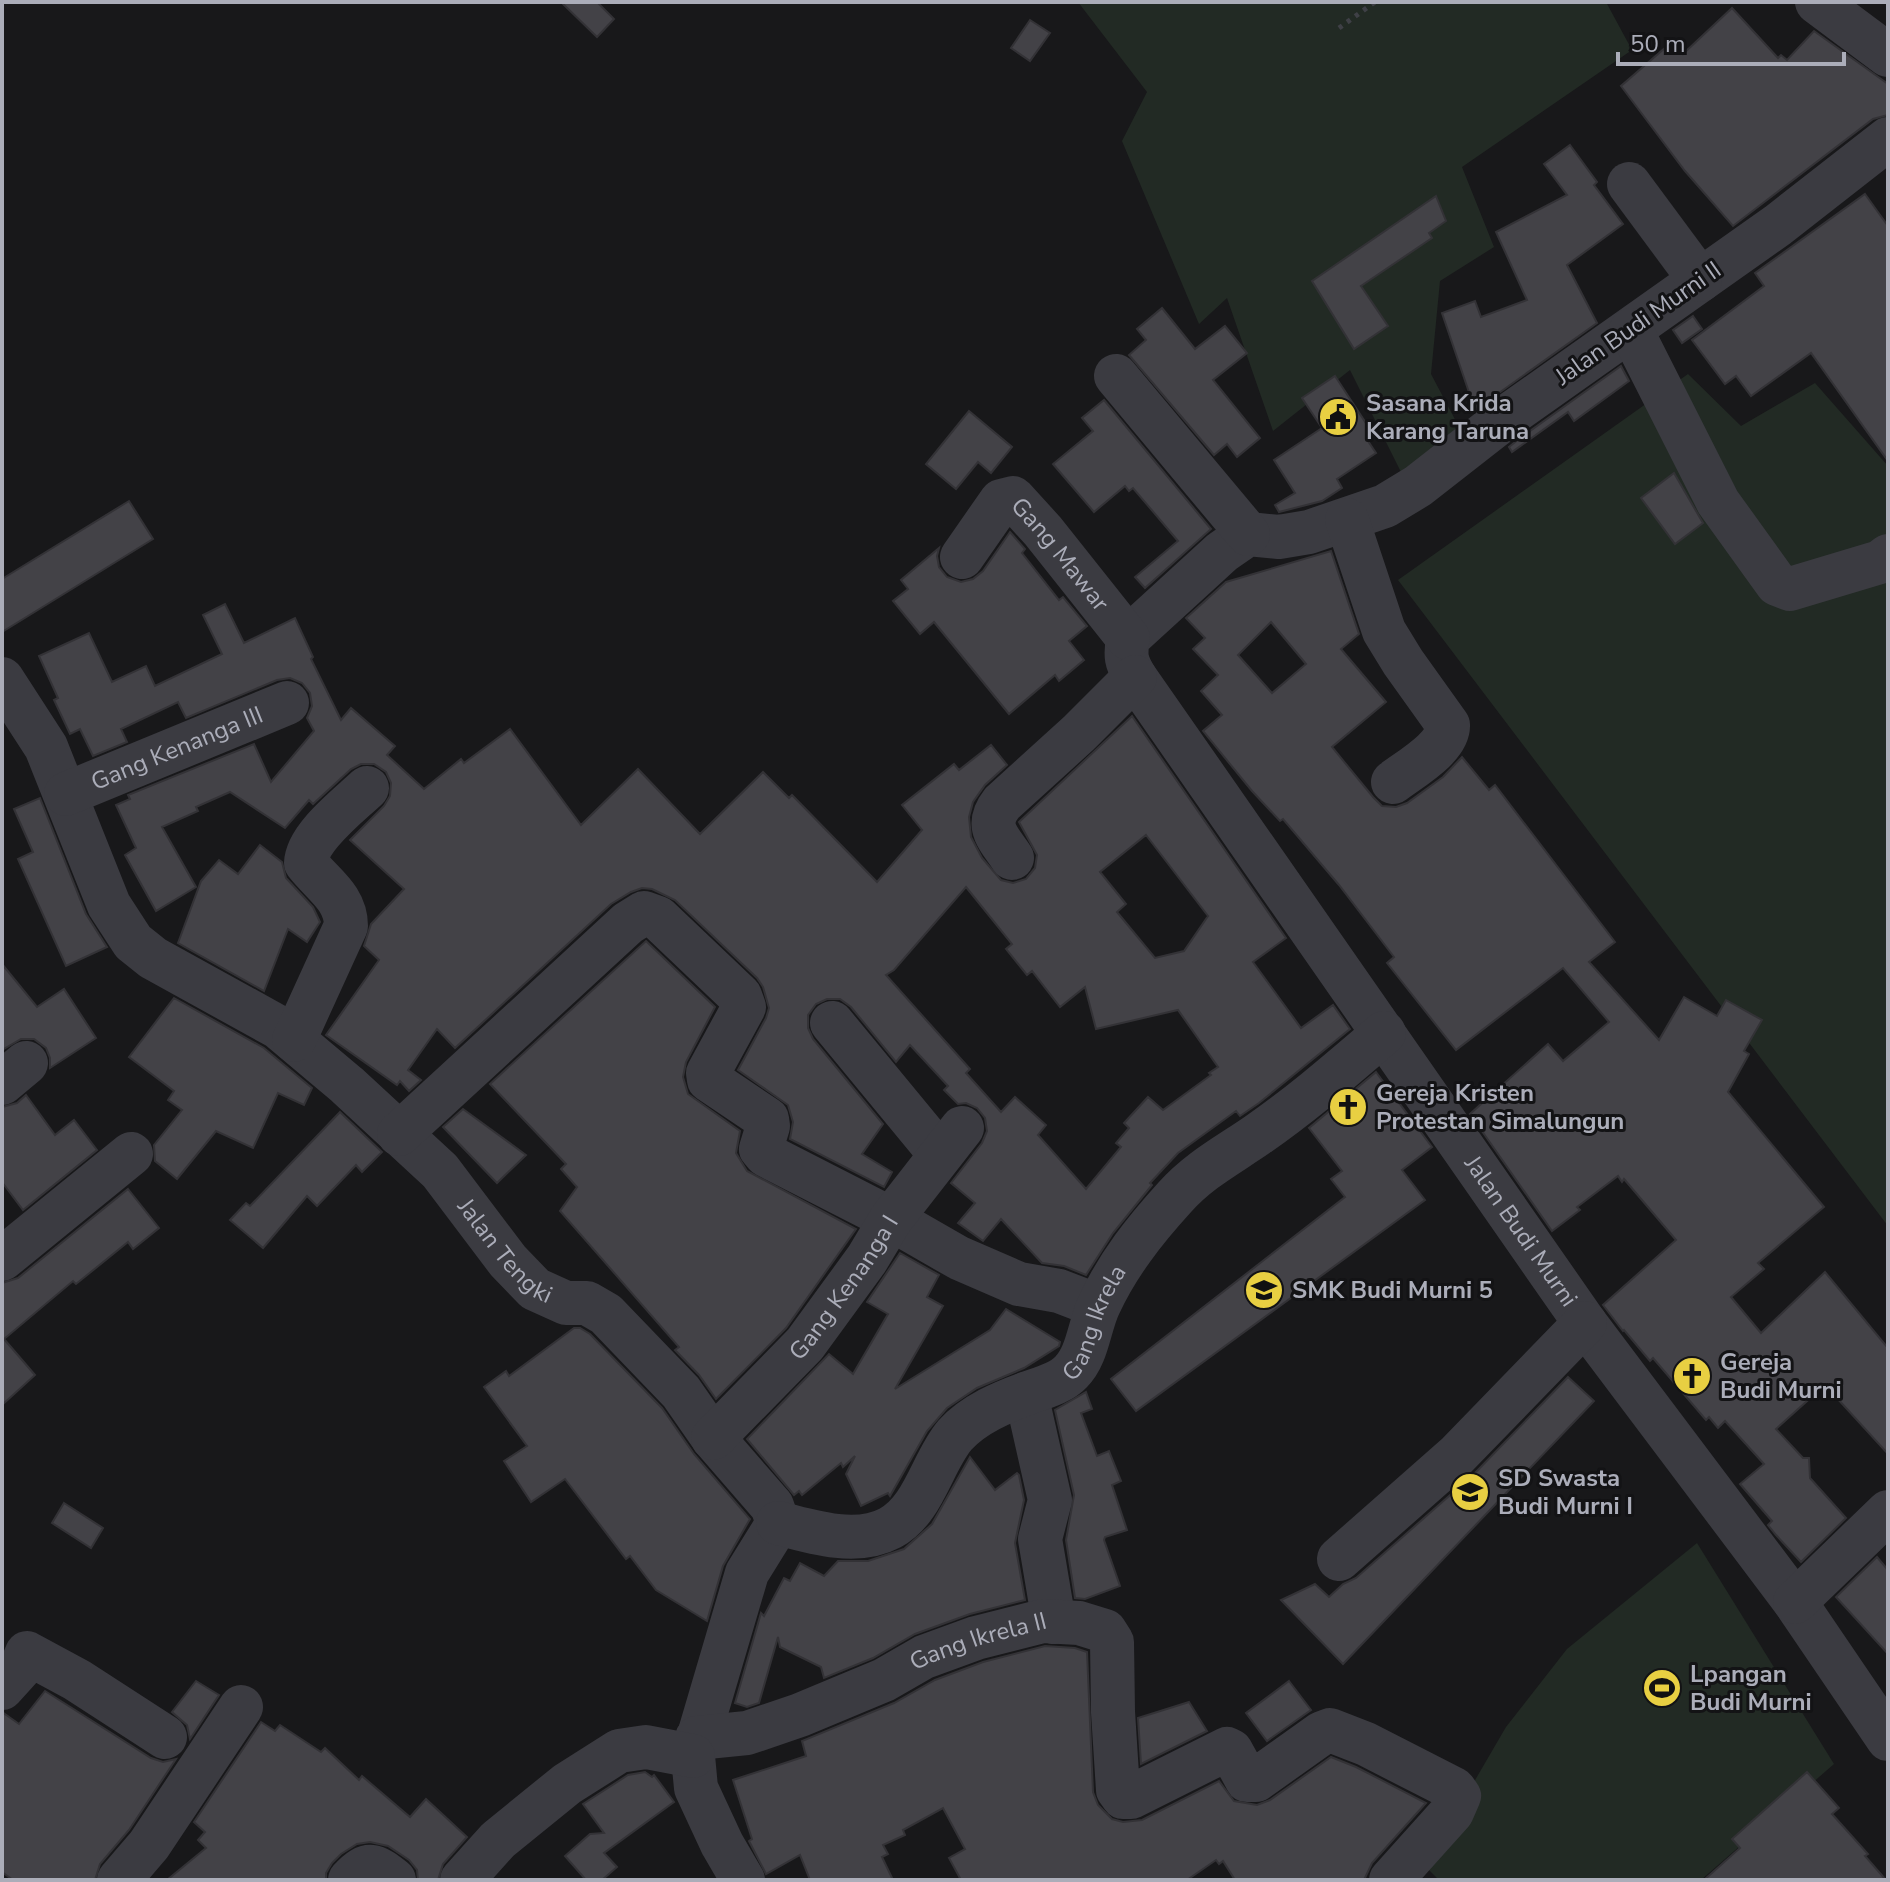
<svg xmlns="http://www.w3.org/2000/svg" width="1890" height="1882" viewBox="0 0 1890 1882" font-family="'Nunito Sans',sans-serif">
	<rect width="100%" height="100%" fill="#18181a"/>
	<g fill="#222a24">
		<path d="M1078 2H1606L1632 50 1462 167 1494 247 1440 281 1431 374 1469 446 1409 488 1350 370 1273 431 1227 298 1199 324 1122 141 1147 92Z"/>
		<path d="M1688 374 1741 426 1815 383 1888 466V1226L1398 580Z"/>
		<path d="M1697 1543 1834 1764 1701 1880H1439L1425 1866 1506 1727 1567 1649Z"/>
	</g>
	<g fill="#434247" stroke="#333236" stroke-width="2" fill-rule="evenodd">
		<path d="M561 2H597L614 19 597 37Z"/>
		<path d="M1732 8 1778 58 1781 55 1787 60 1814 31 1888 84V115L1873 119 1733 226 1685 171 1621 86 1673 41 1683 54Z"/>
		<path d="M1030 20 1050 33 1030 61 1011 48Z"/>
		<path d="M1570 145 1597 182 1594 185 1623 224 1567 265 1597 323 1475 410 1442 313 1475 301 1481 317 1527 300 1496 232 1567 195 1544 164Z"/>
		<path d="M1865 194 1888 226V461L1811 353 1751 396 1736 376 1725 384 1692 340 1764 286 1755 273Z"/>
		<path d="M1436 196 1446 221 1429 233 1432 238 1361 286 1388 326 1354 349 1312 281Z"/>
		<path d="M1162 308 1195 349 1225 326 1247 353 1213 380 1260 438 1237 457 1227 444 1214 455 1129 355 1146 340 1137 329Z"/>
		<path d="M1693 316 1702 329 1682 343 1673 330Z"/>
		<path d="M1621 366 1629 381 1574 421 1568 412 1512 452 1509 447 1520 438Z"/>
		<path d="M1335 376 1375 437 1368 441 1376 453 1337 479 1342 488 1322 501 1279 512 1275 505 1295 493 1274 460 1322 428 1302 398Z"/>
		<path d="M1104 400 1211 529 1145 588 1135 577 1178 541 1133 488 1129 491 1125 486 1094 512 1053 464 1093 431 1082 418Z"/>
		<path d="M969 411 1012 447 991 473 978 462 956 489 926 464Z"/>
		<path d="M1674 473 1703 523 1675 544 1641 498Z"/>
		<path d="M129 501 153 539 2 632V579Z"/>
		<path d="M1010 532 1025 549 1022 553 1059 600 1063 597 1087 626 1069 641 1084 660 1059 681 1055 675 1009 714 934 622 920 634 893 601 908 589 901 580 939 548 937 556 939 567 947 577 961 582 973 579 983 571Z"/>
		<path d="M1331 551 1359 634 1341 649 1386 702 1332 747 1373 797 1382 806 1396 807 1407 803 1443 777 1462 757 1489 790 1495 785 1615 942 1589 962 1659 1040 1684 997 1717 1016 1726 1000 1762 1020 1744 1051 1749 1054 1728 1092 1824 1207 1758 1263 1764 1269 1731 1297 1761 1333 1825 1272 1888 1348V1454L1825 1385 1776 1429 1803 1458H1809L1810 1478 1846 1518 1801 1562 1776 1535 1768 1525 1772 1521 1740 1484 1764 1464 1725 1421 1718 1428 1709 1417 1706 1420 1653 1358 1650 1361 1624 1330 1623 1331 1603 1305 1676 1240 1624 1179 1622 1182 1618 1176 1577 1207 1580 1210 1552 1231 1470 1114 1548 1044 1563 1061 1609 1022 1563 968 1456 1050 1387 963 1394 957 1339 885 1283 819 1280 821 1252 791 1203 731 1222 715 1201 691 1218 675 1193 649 1205 638 1186 618 1226 582ZM1271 622 1306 664 1272 693 1238 655Z"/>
		<path d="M225 604 244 643 295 618 313 657 311 659 341 720 351 708 395 746 387 755 424 789 461 759 464 763 510 729 581 825 638 769 700 834 763 772 789 798 792 795 877 882 922 830 902 805 954 764 959 770 991 745 1007 765 985 785 973 802 969 817 971 837 982 858 1001 880 1013 883 1026 879 1035 868 1037 855 1019 822 1132 716 1286 938 1253 962 1301 1028 1333 1005 1350 1029 1259 1103 1240 1116 1236 1111 1178 1153 1150 1183 1152 1185 1113 1233 1086 1275 1064 1266 1042 1263 1001 1219 983 1241 958 1223 975 1203 951 1183 982 1143 987 1131 985 1118 977 1108 966 1103 958 1104 944 1090 948 1086 910 1045 896 1062 851 1007 840 999H827L816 1004 808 1015V1028L813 1039 883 1124 862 1154 892 1172 884 1187 790 1139 793 1122 788 1105 738 1070 766 1018 769 1008 763 987 757 978 675 900 652 889 642 888 631 892 611 904 455 1048 437 1029 408 1070 421 1080 409 1091 400 1081 397 1085 326 1035 379 960 364 946 371 924 404 889 350 840 384 806 390 796 391 783 386 772 374 764H361L351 769 313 804 309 800 285 828 230 792 196 807 198 811 162 827 196 887 156 911 125 855 136 848 116 805 130 799 128 795 254 744 271 782 314 731 307 718 312 706 310 693 302 683 290 678 277 680 186 718 178 702 121 729 127 742 93 756 80 729 70 734 54 700 58 698 39 656 89 633 112 682 146 666 155 686 222 654 203 615ZM1146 835 1208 916 1184 951 1155 958 1117 912 1126 904 1100 872ZM966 887 1012 944 1006 949 1027 975 1032 971 1060 1007 1085 987 1096 1029 1178 1010 1218 1067 1209 1073 1211 1075 1163 1110 1148 1097 1124 1123 1129 1128 1116 1143 1121 1147 1086 1189 1038 1135 1046 1125 1015 1097 1001 1112 966 1073 970 1069 886 975 894 970Z"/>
		<path d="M40 798 86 914 107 947 66 966 18 859 33 852 14 809Z"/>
		<path d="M260 845 282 862 286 878 313 907 320 922 307 942 288 929 264 991 178 943 201 881 219 860 238 874Z"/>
		<path d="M646 941 715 1007 686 1062 683 1077 688 1094 740 1131 736 1153 747 1171 856 1229 786 1328 716 1399 699 1375 675 1350 679 1347 560 1211 577 1187 561 1169 566 1164 490 1084Z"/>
		<path d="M2 964 37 1007 64 989 96 1038 50 1068V1058L46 1048 34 1039H21L2 1050Z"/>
		<path d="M174 998 264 1048 312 1088 304 1105 278 1093 253 1148 216 1131 177 1179 155 1161 154 1145 182 1110 168 1100 174 1091 129 1057Z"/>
		<path d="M1376 1072 1432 1147 1402 1170 1425 1200 1136 1411 1111 1379 1345 1197 1331 1179 1342 1171 1309 1128Z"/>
		<path d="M26 1095 55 1135 74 1120 97 1150 23 1210 2 1182V1107L17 1103Z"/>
		<path d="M463 1109 526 1155 497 1183 443 1127Z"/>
		<path d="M340 1112 382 1152 362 1172 356 1165 317 1206 307 1196 263 1248 230 1220 246 1203 250 1206Z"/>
		<path d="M128 1189 159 1228 133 1249 128 1242 76 1284 73 1281 4 1339 35 1375 2 1405V1283L18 1278Z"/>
		<path d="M900 1253 939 1275 927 1297 943 1306 895 1389 990 1330 1006 1309 1060 1342 1059 1346 1024 1368 977 1388 947 1408 927 1431 890 1496 888 1493 861 1506 846 1474 855 1456 843 1467 841 1463 802 1495 799 1491 794 1495 747 1439 829 1354 853 1374 888 1314 867 1302Z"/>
		<path d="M574 1328H580L590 1334 662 1408 694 1454 750 1519 723 1566 707 1621 656 1590 630 1556 626 1559 565 1479 531 1502 504 1461 527 1446 484 1387 506 1371 509 1376Z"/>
		<path d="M1568 1377 1594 1401 1343 1664 1281 1600 1315 1584 1329 1597 1343 1584 1356 1578 1474 1474Z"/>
		<path d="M1086 1392 1092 1409 1081 1413 1097 1456 1109 1451 1121 1481 1112 1485 1127 1530 1105 1537 1104 1540 1120 1586 1085 1599 1075 1598 1066 1540 1074 1495 1055 1410Z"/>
		<path d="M970 1457 995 1490 1017 1473 1019 1475 1024 1500 1015 1543 1025 1600 970 1614 915 1634 873 1658 824 1678 821 1667 780 1647 778 1637 759 1703 747 1707 735 1703 761 1613 764 1616 784 1578 790 1581 800 1563 824 1576 838 1561H868L904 1549 932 1524Z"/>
		<path d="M64 1503 103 1528 91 1548 52 1523Z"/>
		<path d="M1877 1557 1888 1570V1654L1836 1597Z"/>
		<path d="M1045 1646 1075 1648 1087 1652 1093 1792 1098 1805 1112 1819 1123 1822 1142 1820 1219 1781 1234 1801 1257 1805 1270 1800 1331 1757 1356 1767 1426 1803 1372 1863 1364 1880H1235L1223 1861 1219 1864 1216 1860 1187 1880H961L949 1858 965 1849 943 1808 903 1830 905 1835 883 1845 888 1854 882 1857 893 1880H810L800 1855 766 1874 749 1841 752 1839 733 1780 806 1756 802 1741 894 1703 935 1680 983 1662Z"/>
		<path d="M196 1681 219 1695 190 1739 187 1725 172 1712Z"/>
		<path d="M1289 1681 1311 1710 1267 1741 1246 1713Z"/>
		<path d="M45 1691 151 1758 163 1762 176 1759 129 1830 100 1864 95 1880H13L2 1872V1712L19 1724Z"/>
		<path d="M1189 1702 1207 1731 1141 1764 1138 1718Z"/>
		<path d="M261 1722 275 1731 280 1725 321 1752 325 1748 359 1780 362 1776 410 1817 426 1799 467 1837 443 1864 438 1880H418L417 1870 409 1860 388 1846 370 1842 357 1844 341 1854 332 1863 326 1873V1880H167L206 1848 198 1840 205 1832 194 1822Z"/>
		<path d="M645 1772 652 1777 654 1775 674 1802 604 1853 617 1867 602 1880H586L565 1856 590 1834 604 1833 583 1804 628 1775Z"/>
		<path d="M1807 1772 1839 1808 1832 1814 1868 1854 1865 1856 1886 1880H1704L1740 1848 1732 1839Z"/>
	</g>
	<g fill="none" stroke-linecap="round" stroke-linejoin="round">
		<path stroke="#3f4046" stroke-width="5" stroke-dasharray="4 6" stroke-linecap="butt" d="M1339 28 1375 2"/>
		<g stroke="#3b3b41" stroke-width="44">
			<path d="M1817 2 1888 55"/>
			<path id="s1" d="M1888 139 1778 225 1505 418 1418 486 1385 506 1309 532 1279 537 1248 534 1222 552 1128 638C1125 656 1126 662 1135 677L1585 1323 1795 1602 1888 1739"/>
			<path d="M1629 184 1700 280"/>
			<path d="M1631 330 1718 502 1777 584 1790 589 1880 562 1888 556"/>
			<path d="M1116 376 1248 534"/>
			<path d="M1347 520 1384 631 1403 662 1448 725C1449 747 1410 769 1393 782"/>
			<path id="s2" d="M962 557 1001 501 1013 498 1043 531 1128 638"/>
			<path id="s3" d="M2 679 46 747 109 905 133 942 153 958 278 1027 347 1085 440 1171 508 1261 535 1289 566 1303H587L606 1314 681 1392 713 1438 772 1506 778 1523 747 1573 693 1756 696 1788 722 1844 743 1880"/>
			<path id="s4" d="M66 794 287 703"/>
			<path d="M1012 858C998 837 984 826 1002 803L1079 733 1135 677"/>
			<path d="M832 1023 940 1154"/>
			<path d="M294 1040 346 926C346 897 322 884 306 863 307 837 348 806 367 788"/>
			<path d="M2 1083 26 1063"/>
			<path d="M399 1134 628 923 644 913 658 918 740 996 744 1007 708 1073 709 1080 767 1119 768 1126 761 1149 766 1155 891 1219 959 1258 1019 1284 1059 1291 1098 1306"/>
			<path d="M2 1259 131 1154"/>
			<path d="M1026 1394 1050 1500 1040 1539 1054 1622"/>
			<path id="s5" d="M713 1438 805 1344 867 1259 891 1219 962 1128"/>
			<path id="s6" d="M778 1523C811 1532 857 1546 890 1528 924 1510 932 1462 955 1435 974 1414 1003 1402 1028 1393 1042 1388 1061 1383 1071 1372 1088 1355 1089 1326 1099 1305 1118 1264 1145 1230 1175 1197 1199 1170 1228 1155 1257 1135 1302 1104 1343 1068 1384 1033"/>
			<path d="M1339 1559 1457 1455 1585 1323"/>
			<path d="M1795 1602 1888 1512"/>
			<path d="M2 1688 21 1667 27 1653 77 1680 165 1737"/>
			<path id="s7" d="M697 1738 747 1733 800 1715 884 1680 924 1657 976 1638 1043 1621 1079 1623 1105 1631 1112 1642 1113 1712 1118 1790 1123 1797H1131L1227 1749 1231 1751 1247 1780H1256L1322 1733 1330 1730 1366 1744 1454 1789 1459 1796 1452 1812 1391 1880"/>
			<path d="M119 1880 149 1845 241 1707"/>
			<path d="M350 1880C368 1860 375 1865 394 1880"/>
			<path d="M462 1880 498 1840 567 1784 619 1751 646 1747 693 1756"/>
		</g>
	</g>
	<defs>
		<symbol id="civic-disc" viewBox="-11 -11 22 22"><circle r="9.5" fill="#e8cf42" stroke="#131315"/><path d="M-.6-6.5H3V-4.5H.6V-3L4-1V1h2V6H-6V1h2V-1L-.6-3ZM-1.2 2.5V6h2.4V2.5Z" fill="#111"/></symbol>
		<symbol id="church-disc" viewBox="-11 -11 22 22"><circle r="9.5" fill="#e8cf42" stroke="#131315"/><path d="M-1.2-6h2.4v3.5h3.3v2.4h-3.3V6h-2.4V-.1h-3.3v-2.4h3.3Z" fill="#111"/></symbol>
		<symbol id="school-disc" viewBox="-11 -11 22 22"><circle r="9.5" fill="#e8cf42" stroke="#131315"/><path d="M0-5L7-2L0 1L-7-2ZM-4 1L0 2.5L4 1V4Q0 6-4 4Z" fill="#111"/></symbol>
		<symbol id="stadium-disc" viewBox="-11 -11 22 22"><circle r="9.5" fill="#e8cf42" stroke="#131315"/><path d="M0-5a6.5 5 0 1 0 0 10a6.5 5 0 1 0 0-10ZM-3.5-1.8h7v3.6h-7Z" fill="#111"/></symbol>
	</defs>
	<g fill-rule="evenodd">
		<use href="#civic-disc" x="1316" y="395" width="44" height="44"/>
		<use href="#church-disc" x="1326" y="1085" width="44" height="44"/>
		<use href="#school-disc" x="1242" y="1268" width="44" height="44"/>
		<use href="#church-disc" x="1670" y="1354" width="44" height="44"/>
		<use href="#school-disc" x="1448" y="1470" width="44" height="44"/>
		<use href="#stadium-disc" x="1640" y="1666" width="44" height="44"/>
	</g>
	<g text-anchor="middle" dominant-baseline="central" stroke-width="6" stroke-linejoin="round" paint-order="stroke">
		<g font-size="24" fill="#abadb9" stroke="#131315">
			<text transform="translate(1638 323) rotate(-35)">Jalan Budi Murni II</text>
			<text stroke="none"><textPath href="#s2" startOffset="154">Gang Mawar</textPath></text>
			<text stroke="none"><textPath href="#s4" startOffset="120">Gang Kenanga III</textPath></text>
			<text stroke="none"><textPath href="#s1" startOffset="1640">Jalan Budi Murni</textPath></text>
			<text stroke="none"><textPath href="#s3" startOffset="784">Jalan Tengki</textPath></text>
			<text stroke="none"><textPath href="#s5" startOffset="200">Gang Kenanga I</textPath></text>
			<text stroke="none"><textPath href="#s6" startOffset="418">Gang Ikrela</textPath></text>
			<text stroke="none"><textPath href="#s7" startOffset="300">Gang Ikrela II</textPath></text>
		</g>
		<g font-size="24" font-weight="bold" fill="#abadb9" stroke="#131315" text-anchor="start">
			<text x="1366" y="403">Sasana Krida<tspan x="1366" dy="28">Karang Taruna</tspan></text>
			<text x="1376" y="1093">Gereja Kristen<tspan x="1376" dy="28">Protestan Simalungun</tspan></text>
			<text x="1292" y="1290">SMK Budi Murni 5</text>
			<text x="1720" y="1362">Gereja<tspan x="1720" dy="28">Budi Murni</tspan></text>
			<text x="1498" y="1478">SD Swasta<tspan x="1498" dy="28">Budi Murni I</tspan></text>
			<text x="1690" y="1674">Lpangan<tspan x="1690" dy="28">Budi Murni</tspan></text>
		</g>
	</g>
	<rect width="1890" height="1882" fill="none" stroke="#abadb9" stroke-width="8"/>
	<path d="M1618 52v12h226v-12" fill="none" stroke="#abadb9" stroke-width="4"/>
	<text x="1630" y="52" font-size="24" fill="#abadb9" stroke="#131315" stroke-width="6" paint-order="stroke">50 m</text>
</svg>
